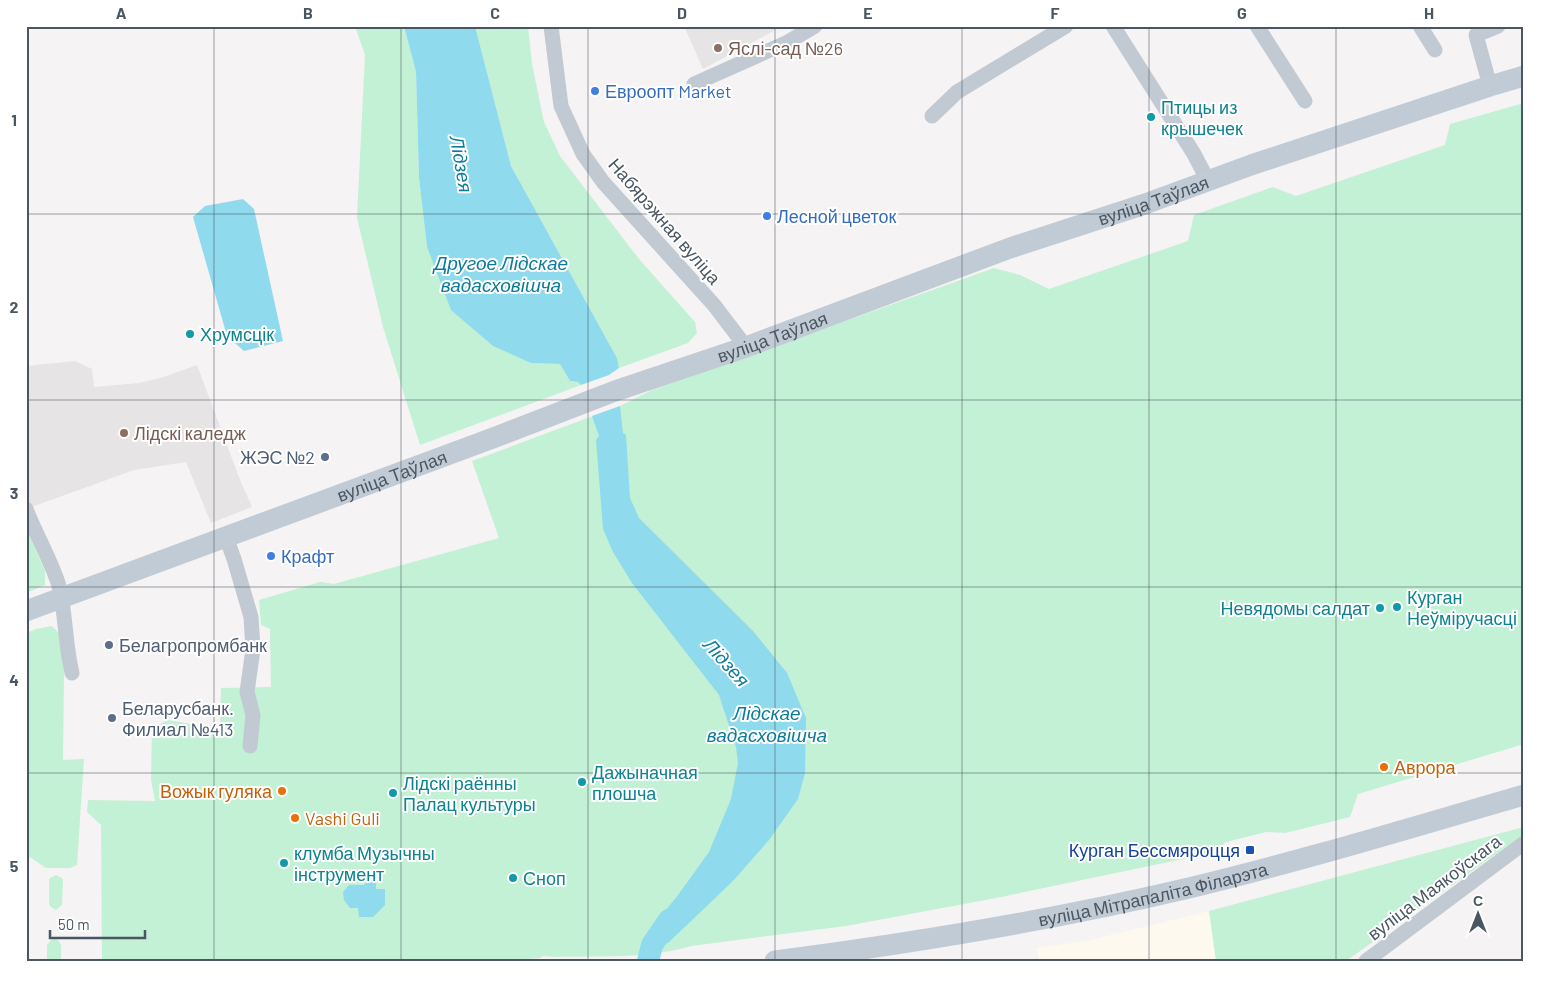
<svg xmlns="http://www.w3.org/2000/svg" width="1550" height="987" viewBox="0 0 1550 987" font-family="Barlow,sans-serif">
	<rect width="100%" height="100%" fill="#f5f3f3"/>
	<path fill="#fdf9ef" d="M1209 911 1216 961H1040L1036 948 1086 941Z"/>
	<g fill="#e6e4e5">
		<path d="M684 26H783L703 69Z"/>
		<path d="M75 361 92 369 94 387 139 383 164 377 197 365 240 480 252 507 211 523 186 462 134 470 26 509V366Z"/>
	</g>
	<g fill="#c3f1d5">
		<path d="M355 26H404L416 72 419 178 427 247 531 363 560 364 570 381 578 382 581 385 420 445 383 327 357 218 365 55Z"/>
		<path d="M475 26H528L532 64 544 122 560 156 639 259 695 322 697 333 688 343 619 368 617 358 511 166Z"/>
		<path d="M1524 103V744L1358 794 1350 817 1285 833 1266 832 1226 842 1212 853 1001 897 846 926 691 946C647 959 598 956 553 957L543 956 540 958 506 961H102L101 825 87 812 88 800 155 801 151 780 152 728 168 720 214 728 220 723 221 688 271 687 270 629 261 625 259 600 320 582 334 584 499 538 472 461 620 406 652 390 994 268 1020 275 1049 289 1188 241 1194 215 1273 187 1296 196 1445 145 1450 124Z"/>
		<path d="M26 528 45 571V585L26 593Z"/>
		<path d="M52 626 59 633 64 673 63 760 84 759 77 865 70 868H46L30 857 26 864V755L28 753 26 751V633L36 629Z"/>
		<path d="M1524 827V834L1346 961H1216L1209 911Z"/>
		<path d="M56 875 62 878 63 881 62 905 56 910 51 907 49 904V880L50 878Z"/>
		<path d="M54 939 58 940 61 945V961H47V945L51 940Z"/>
	</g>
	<g fill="#90daee">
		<path d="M404 26H475L511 166 617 358 619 368 609 375 581 385 578 382 570 381 560 364 531 363 493 346 451 310 427 247 419 178 416 72Z"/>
		<path d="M243 199 254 209 283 341 244 351 227 336 193 217 205 206Z"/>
		<path d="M620 406 623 433 626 435 630 498 639 518 753 631 787 673 806 718 805 773 798 799 769 840 733 881 668 943 641 945 656 922 678 895 709 852 731 799 738 763 736 747 719 695 632 583 613 552 603 529 596 440 599 436 592 416Z"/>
		<path d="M370 878 376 882V889H385V905L373 917H359L358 908H350L344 900 343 892 349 885H364Z"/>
	</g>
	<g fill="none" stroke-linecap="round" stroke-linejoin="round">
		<path stroke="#90daee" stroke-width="22" d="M648 961 652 945 669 920"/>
		<g stroke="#c1cad2" stroke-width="15">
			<path d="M551 26 561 106 583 154 603 182 714 305 746 347"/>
			<path d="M1113 26 1194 154 1208 181"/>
			<path d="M1257 26 1305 101"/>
			<path d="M1420 26 1435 50"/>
			<path d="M694 84 788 42 815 26"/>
			<path d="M1490 86 1476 35 1498 26"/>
			<path d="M932 116 957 92 1066 26"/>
			<path d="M26 509C35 533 52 562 59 586 66 615 65 645 72 673"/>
			<path d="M226 537 234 559 251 617 253 649 247 692 253 715 250 746"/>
			<path d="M1366 961 1524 843"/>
		</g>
		<g stroke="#c1cbd6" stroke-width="21">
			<path id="s1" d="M26 611 485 441 615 391 746 347 1010 248 1145 204 1251 165 1490 86 1524 76"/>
			<path id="s2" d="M775 961C914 943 1053 920 1189 888 1302 861 1413 827 1524 795"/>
		</g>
	</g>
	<path fill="none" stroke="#4a5661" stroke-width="1" stroke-opacity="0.55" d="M214 26V961M401 26V961M588 26V961M775 26V961M962 26V961M1149 26V961M1336 26V961M26 214H1524M26 400H1524M26 587H1524M26 773H1524"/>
	<g fill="#8d6e63" stroke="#fff" stroke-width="2">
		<circle cx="718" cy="48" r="5"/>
		<circle cx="124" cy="433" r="5"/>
	</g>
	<g fill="#3f7fe0" stroke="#fff" stroke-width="2">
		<circle cx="595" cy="91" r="5"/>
		<circle cx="767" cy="216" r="5"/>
		<circle cx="271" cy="556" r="5"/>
	</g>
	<g fill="#0f9aa8" stroke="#fff" stroke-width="2">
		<circle cx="1151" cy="117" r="5"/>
		<circle cx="190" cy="334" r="5"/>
		<circle cx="1397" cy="607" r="5"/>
		<circle cx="1380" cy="608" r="5"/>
		<circle cx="582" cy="782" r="5"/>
		<circle cx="393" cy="793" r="5"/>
		<circle cx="284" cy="863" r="5"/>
		<circle cx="513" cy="878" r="5"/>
	</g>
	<g fill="#5c6f8a" stroke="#fff" stroke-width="2">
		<circle cx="325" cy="457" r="5"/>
		<circle cx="109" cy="645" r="5"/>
		<circle cx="112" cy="718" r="5"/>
	</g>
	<g fill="#e8710a" stroke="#fff" stroke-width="2">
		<circle cx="1384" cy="767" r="5"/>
		<circle cx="282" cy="791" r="5"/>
		<circle cx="295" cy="818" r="5"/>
	</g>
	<rect fill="#1a4fb4" stroke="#fff" stroke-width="2" x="1245" y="845" width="10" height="10" rx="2.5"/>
	<g text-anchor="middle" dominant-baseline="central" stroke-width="4" stroke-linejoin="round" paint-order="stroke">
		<g font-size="18" fill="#785e54" stroke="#fff" text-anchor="start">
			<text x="728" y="48">Яслі-сад №26</text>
			<text x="134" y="433">Лідскі каледж</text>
		</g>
		<g font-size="18" fill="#366cbe" stroke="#fff" text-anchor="start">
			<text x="605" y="91">Евроопт Market</text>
			<text x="777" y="216">Лесной цветок</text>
			<text x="281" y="556">Крафт</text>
		</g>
		<g font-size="18" fill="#0d838f" stroke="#fff" text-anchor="start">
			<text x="1161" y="107">Птицы из<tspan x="1161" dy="21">крышечек</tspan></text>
			<text x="200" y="334">Хрумсцік</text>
			<text x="1407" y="597">Курган<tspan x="1407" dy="21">Неўміручасці</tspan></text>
			<text x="1370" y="608" text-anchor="end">Невядомы салдат</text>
			<text x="592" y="772">Дажыначная<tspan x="592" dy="21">плошча</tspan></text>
			<text x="403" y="783">Лідскі раённы<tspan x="403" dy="21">Палац культуры</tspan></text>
			<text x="294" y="853">клумба Музычны<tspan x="294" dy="21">інструмент</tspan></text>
			<text x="523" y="878">Сноп</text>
		</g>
		<g font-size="18" fill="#4a5661" stroke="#fff">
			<text stroke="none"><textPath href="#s1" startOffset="1200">вуліца Таўлая</textPath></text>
			<text transform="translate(665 221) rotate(49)">Набярэжная вуліца</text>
			<text stroke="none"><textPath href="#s1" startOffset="795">вуліца Таўлая</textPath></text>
			<text stroke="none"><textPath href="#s1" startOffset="390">вуліца Таўлая</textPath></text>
			<text transform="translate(1434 887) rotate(-37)">вуліца Маякоўскага</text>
			<text stroke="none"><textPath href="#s2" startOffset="384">вуліца Мітрапаліта Філарэта</textPath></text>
		</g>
		<g font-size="18" fill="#4e5e75" stroke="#fff" text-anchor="start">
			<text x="315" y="457" text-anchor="end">ЖЭС №2</text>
			<text x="119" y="645">Белагропромбанк</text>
			<text x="122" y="708">Беларусбанк.<tspan x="122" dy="21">Филиал №413</tspan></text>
		</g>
		<g font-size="18" fill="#c56008" stroke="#fff" text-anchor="start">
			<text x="1394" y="767">Аврора</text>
			<text x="272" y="791" text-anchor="end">Вожык гуляка</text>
			<text x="305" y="818">Vashi Guli</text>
		</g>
		<g font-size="18" fill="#164399" stroke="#fff" text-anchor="end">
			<text x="1240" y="850">Курган Бессмяроцця</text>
		</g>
		<g font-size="19" font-style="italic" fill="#0c7c9b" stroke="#fff">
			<text transform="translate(462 164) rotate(80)">Лідзея</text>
			<text x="501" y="262">Другое Лідскае<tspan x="501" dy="22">вадасховішча</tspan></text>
			<text transform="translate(727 662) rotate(48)">Лідзея</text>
			<text x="767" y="712">Лідскае<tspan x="767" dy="22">вадасховішча</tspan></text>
		</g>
	</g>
	<rect width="1550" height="987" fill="none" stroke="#ffffff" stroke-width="55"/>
	<g transform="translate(1478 914)" stroke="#ffffff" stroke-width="4" paint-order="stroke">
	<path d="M0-4L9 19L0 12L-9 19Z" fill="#4a5661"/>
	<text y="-8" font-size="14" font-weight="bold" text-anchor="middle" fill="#4a5661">С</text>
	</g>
	<path d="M50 930v8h95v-8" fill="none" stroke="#4a5661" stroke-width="2.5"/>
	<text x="58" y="930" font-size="15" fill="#4a5661" stroke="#ffffff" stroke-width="4" paint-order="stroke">50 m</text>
	<rect x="28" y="28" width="1494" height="932" fill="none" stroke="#4a5661" stroke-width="2"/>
	<g font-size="16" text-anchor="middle" font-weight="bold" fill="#4a5661">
		<text x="121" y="19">A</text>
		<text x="308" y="19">B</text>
		<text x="495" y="19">C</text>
		<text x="682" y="19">D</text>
		<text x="868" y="19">E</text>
		<text x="1055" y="19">F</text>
		<text x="1242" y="19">G</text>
		<text x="1429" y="19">H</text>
		<text x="14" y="126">1</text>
		<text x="14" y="313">2</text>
		<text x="14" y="499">3</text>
		<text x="14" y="686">4</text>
		<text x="14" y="872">5</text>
	</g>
</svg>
